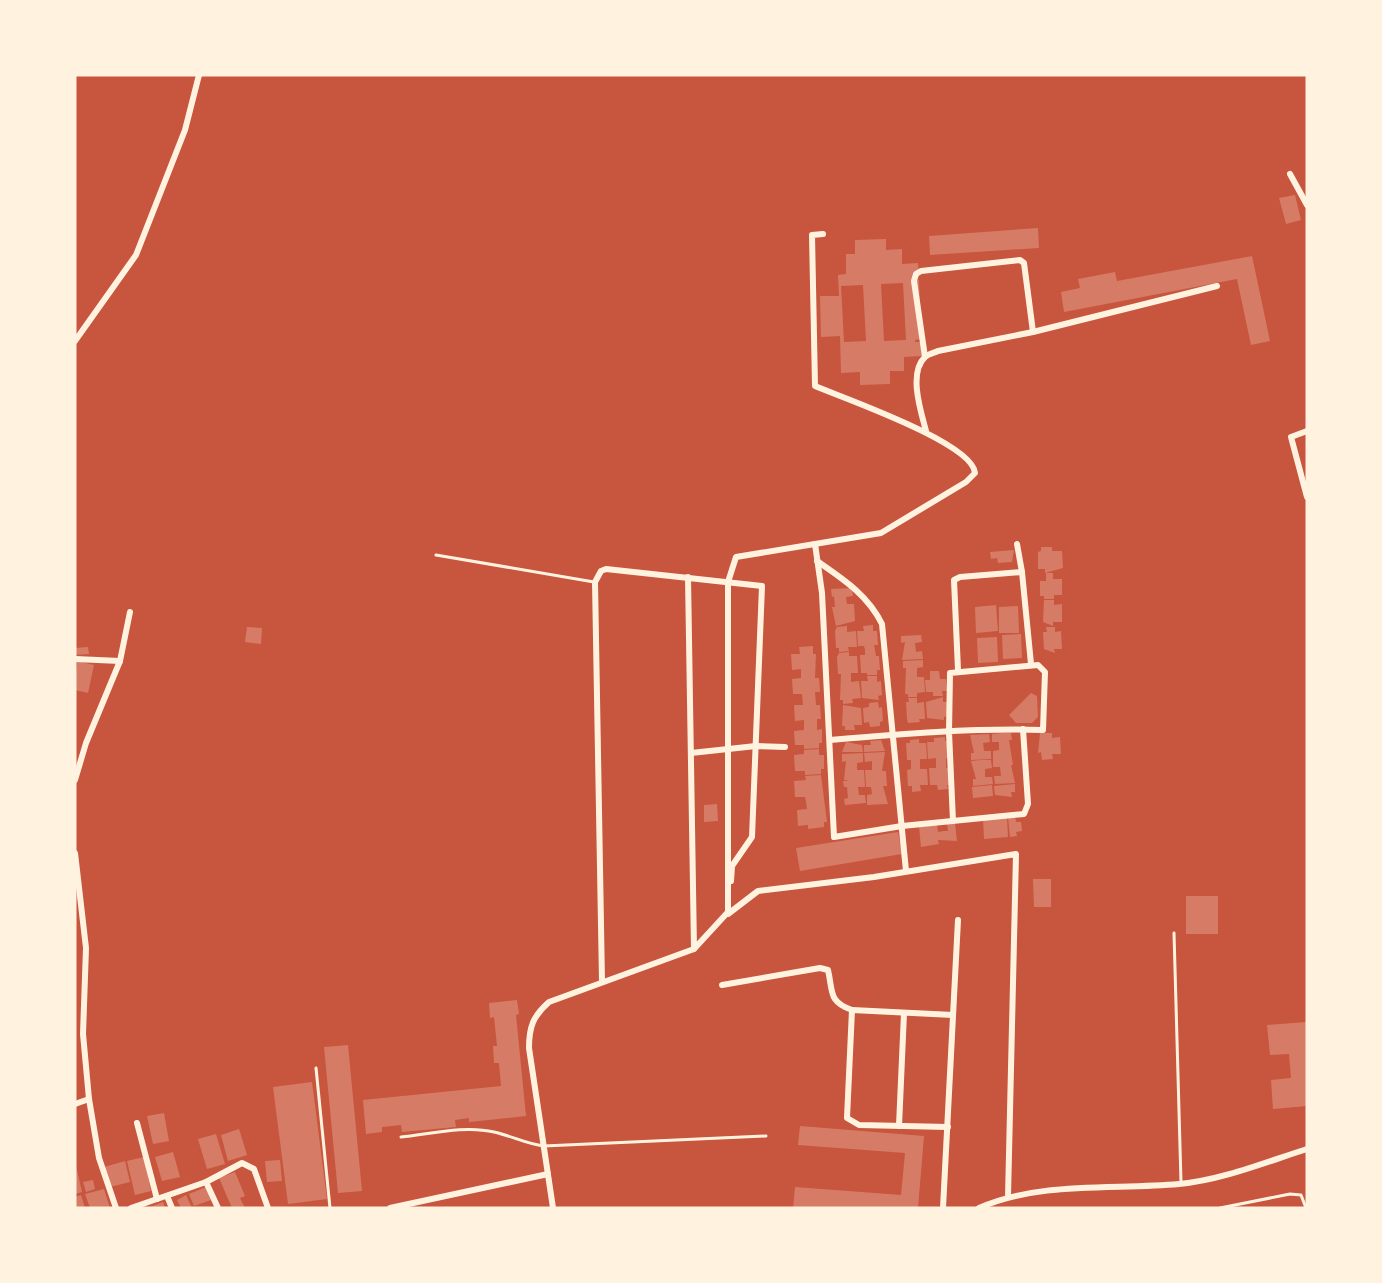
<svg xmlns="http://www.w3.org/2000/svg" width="1382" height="1283" viewBox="0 0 1382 1283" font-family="Arial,sans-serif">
	<rect width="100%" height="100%" fill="#c8553d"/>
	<g fill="#d67c66" fill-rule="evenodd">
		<path d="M1295 195 1301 220 1286 224 1279 198Z"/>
		<path d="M1038 228 1039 248 930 255 929 236Z"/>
		<path d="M886 239V250L902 249V264L918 263 919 277H912V280H919L921 339 915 340V342H921L922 356 904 357V371H890V384L860 385V372L841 373 840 336 821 337 820 296H839L838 275 846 274V254H855V240ZM903 283 906 340 884 341 881 284ZM863 285 866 341 844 342 841 286Z"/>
		<path d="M1252 256 1270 341 1251 345 1237 279 1064 312 1061 292 1080 288 1078 279 1115 272 1117 281Z"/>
		<path d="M1041 547H1052V551H1062L1063 568 1045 573V569H1038V552L1041 551Z"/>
		<path d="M1014 550 1012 562 998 563 997 558 991 559 990 552Z"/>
		<path d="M1046 573H1053V579H1062V595H1054V599H1044V596H1040V581H1046Z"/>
		<path d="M852 588 853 596 846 597 847 604H854L855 621 836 626 832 607H835L834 596 832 597 831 589Z"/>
		<path d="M1044 600H1054V605L1062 604V622H1053V626L1043 622Z"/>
		<path d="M996 605 998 631 976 633 975 607Z"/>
		<path d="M1018 606 1019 633H999V607Z"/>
		<path d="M873 625V631H877L878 645H874L875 650 876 656H879L880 670H877V675H867V673H861L860 655H865V650L864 646H858L857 631H864L863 626Z"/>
		<path d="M847 626V632L856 631 857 647H848L849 651 839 652V648H836L835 631 837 627Z"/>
		<path d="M247 627 262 628 261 644 245 642Z"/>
		<path d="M1046 627H1055V632L1061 631 1062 649H1054L1055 653 1044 649 1043 632H1047Z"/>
		<path d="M1021 634 1022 658 1003 659 1002 635Z"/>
		<path d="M921 635 922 642 915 643 916 652 922 651 923 659 902 660 905 642 901 643V636Z"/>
		<path d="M997 637 998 662 978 663 977 638Z"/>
		<path d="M813 646V654H816L815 678H819L820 692H815L816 705H820L821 719H817V730L822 729V743H819V748L804 749V745H795L794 731 804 730V720L795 721 794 705H803L802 694H793L792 679 801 678V669L792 670 791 654H800L799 647Z"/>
		<path d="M88 647 89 654 75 655V648Z"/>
		<path d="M849 652V656H857L858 673H851V682L859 681 861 698 852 699 853 703 843 704V700H840L841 674H838L837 657 839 653Z"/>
		<path d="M923 660V667L917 668V677H924L925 692 917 693V697H908V694H905L906 668H903V661Z"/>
		<path d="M77 661 94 665 88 693 75 690Z"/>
		<path d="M930 671H939L940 679H946L947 691H942L943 696H933V692H926L925 680H930Z"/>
		<path d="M867 676H877V682L881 681 882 695 878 696 879 700 862 698 861 681H868Z"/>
		<path d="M1031 693 1037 696 1038 717 1032 723H1016L1009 715Z"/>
		<path d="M943 697V702H947V716L944 717V720L927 718 926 702Z"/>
		<path d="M908 698H917V703L924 702 925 719H919L920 722 908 723 907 719 906 702H909Z"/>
		<path d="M878 702 879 708 882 707 883 721 880 722V726L870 727 869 722 864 723 863 708 869 707V703Z"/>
		<path d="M843 705 861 708 862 725H854L855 730H845V726H842Z"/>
		<path d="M1002 733H1011L1012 740H1009L1013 765H1011L1015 783 995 784 994 776H1001L1000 767H993V751L999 750V742H992V734Z"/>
		<path d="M1040 733H1052V738L1060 737 1061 754H1052L1053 759 1042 760 1041 752 1038 753Z"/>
		<path d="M989 734 990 742 983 743 984 751H991V759L971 760V753H974L970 735Z"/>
		<path d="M945 737V741H948L949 758H946V768L949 767 950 785H947L948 789 938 790 937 785H930L929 768H936V758L928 759 927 742H934V738Z"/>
		<path d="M919 739V743H926L927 759H920V769H927L928 785H920L921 791 912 792V786H908L907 770 911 769V760H907L906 743H910V740Z"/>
		<path d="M881 740 885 751 864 752V745H871L870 741Z"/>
		<path d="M846 742 862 745 863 752H842Z"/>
		<path d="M819 749V755H824V769H821V774L805 775V771H795L794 755 804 754V750Z"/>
		<path d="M885 752 882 771H886L887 786H883L888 804 867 805V795L872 794 871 787H866L865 770H872V761L865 762 864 753Z"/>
		<path d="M863 753V762L857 763V770H864L865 787H858L859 795H865L866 803 845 805 844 799 848 798 847 787H844L843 781H850L844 780 846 761 842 762V754Z"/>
		<path d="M981 760H991L992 768 985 769V777H992L993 784 973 786V779H976L971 761Z"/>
		<path d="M821 775 827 822H824V827L808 829V825L798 826 797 810 807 809 806 802 805 797H795L794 781 806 780 805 776Z"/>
		<path d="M1015 784V792H1011L1012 797 995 795 994 786Z"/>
		<path d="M992 785 993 796 973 798 972 787Z"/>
		<path d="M717 804 718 821 704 822V805Z"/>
		<path d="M1015 816 1016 822H1021L1022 831 1016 832 1017 836 1010 837 1008 817Z"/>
		<path d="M1007 817 1008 837 984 839 983 819Z"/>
		<path d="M955 823 957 841 938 840 939 844 921 847 919 827 937 825 938 832 944 831H948L947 824Z"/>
		<path d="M898 832 902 854 800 871 796 848Z"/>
		<path d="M1033 879H1051V907H1034Z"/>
		<rect x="1186" y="896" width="32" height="38"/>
		<path d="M517 1000 519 1014 516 1015 526 1116 469 1122V1118L455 1120 456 1127 402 1132 401 1125 382 1127V1132L366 1134 363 1100 501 1086 499 1063H494L493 1046H497L494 1017 490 1018 489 1003Z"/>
		<path d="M1307 1022V1106L1273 1109 1271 1080 1291 1078 1289 1054 1270 1055 1267 1025Z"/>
		<path d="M348 1045 362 1191 338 1193 324 1047Z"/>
		<path d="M312 1082 327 1199 288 1204 273 1087Z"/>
		<path d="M164 1113 169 1141 153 1144 147 1116Z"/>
		<path d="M800 1126 924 1136 918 1208H793L795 1187 901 1195 905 1153 798 1145Z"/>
		<path d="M239 1129 247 1155 228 1161 221 1135Z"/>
		<path d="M216 1134 225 1164 207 1169 198 1139Z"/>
		<path d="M173 1152 180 1177 162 1181 155 1157Z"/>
		<path d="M144 1157 151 1191 135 1195 127 1161Z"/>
		<path d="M280 1160 282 1181 267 1182 265 1161Z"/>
		<path d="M125 1161 130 1182 110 1187 104 1167Z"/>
		<path d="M76 1166 82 1192 75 1194V1167Z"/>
		<path d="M235 1172 245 1196 240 1198 245 1208H232L219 1178Z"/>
		<path d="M93 1180 95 1189 86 1192 83 1182Z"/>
		<path d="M206 1187 211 1200 194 1206 189 1194Z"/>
		<path d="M104 1189 110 1208H90L85 1194Z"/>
		<path d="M81 1195 85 1208H75V1197Z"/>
		<path d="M186 1195 192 1208H181L177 1200Z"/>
		<path d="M163 1202 165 1208H147Z"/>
	</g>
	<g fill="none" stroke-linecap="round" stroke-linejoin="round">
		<g stroke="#fff3e0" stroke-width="3">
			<path d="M436 555 594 582"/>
			<path d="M1174 933 1181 1182"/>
			<path d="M316 1068 330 1208"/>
			<path d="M401 1137C430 1134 465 1125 494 1132 512 1136 526 1144 544 1146L766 1136"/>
			<path d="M1220 1208 1290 1194 1301 1195 1306 1208"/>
		</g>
		<g stroke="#fff3e0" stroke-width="6">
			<path d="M1290 174 1307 205"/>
			<path d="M823 234 812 235 815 386C843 398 973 443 975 473L966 482 881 533 736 557 728 582V914L758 891 874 877 1016 854 1008 1197"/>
			<path d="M75 341 136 255 185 130 199 75"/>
			<path d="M925 357 914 281 916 274 921 271 1020 260 1024 263 1033 332"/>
			<path d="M926 431C921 412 908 373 925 357 928 354 934 353 938 351L1033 332 1217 286"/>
			<path d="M1307 431 1291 437 1307 497"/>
			<path d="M815 544 822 593 834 837 902 826 1024 814 1028 804 1023 729"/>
			<path d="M1017 544 1022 572 1031 664"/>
			<path d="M817 561C843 579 868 595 882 624L906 871"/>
			<path d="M75 659 120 661"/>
			<path d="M958 670 954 580 960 577 1022 572"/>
			<path d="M830 740C901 734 972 728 1043 730L1045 672 1038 665 950 673 949 732 953 821"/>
			<path d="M691 753 756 746 785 747"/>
			<path d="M75 780 86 743 120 661 130 612"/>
			<path d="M75 853 86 948 83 1034 89 1099 99 1158 116 1208"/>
			<path d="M694 949 728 912"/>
			<path d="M602 982 595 582 601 571 606 569 762 586 752 837 732 866 731 881"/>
			<path d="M722 985 820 968 828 970C833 991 828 1002 852 1010L847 1118 859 1125 948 1127"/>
			<path d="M852 1010 953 1015"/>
			<path d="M75 1104 89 1099"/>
			<path d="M137 1123 157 1199"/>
			<path d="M899 1126 904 1013"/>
			<path d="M206 1182 218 1208"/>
			<path d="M167 1196 172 1208"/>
			<path d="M131 1208 206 1182 242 1163 254 1169 268 1208"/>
			<path d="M390 1208 548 1174"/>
			<path d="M553 1208 529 1048C529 1027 533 1016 549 1002L694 949 688 577"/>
			<path d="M943 1208 958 920"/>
			<path d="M979 1208C1040 1181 1113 1190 1179 1184 1222 1180 1266 1162 1307 1149"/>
		</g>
	</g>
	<rect width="1382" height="1283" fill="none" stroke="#fff3e0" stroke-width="153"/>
</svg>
